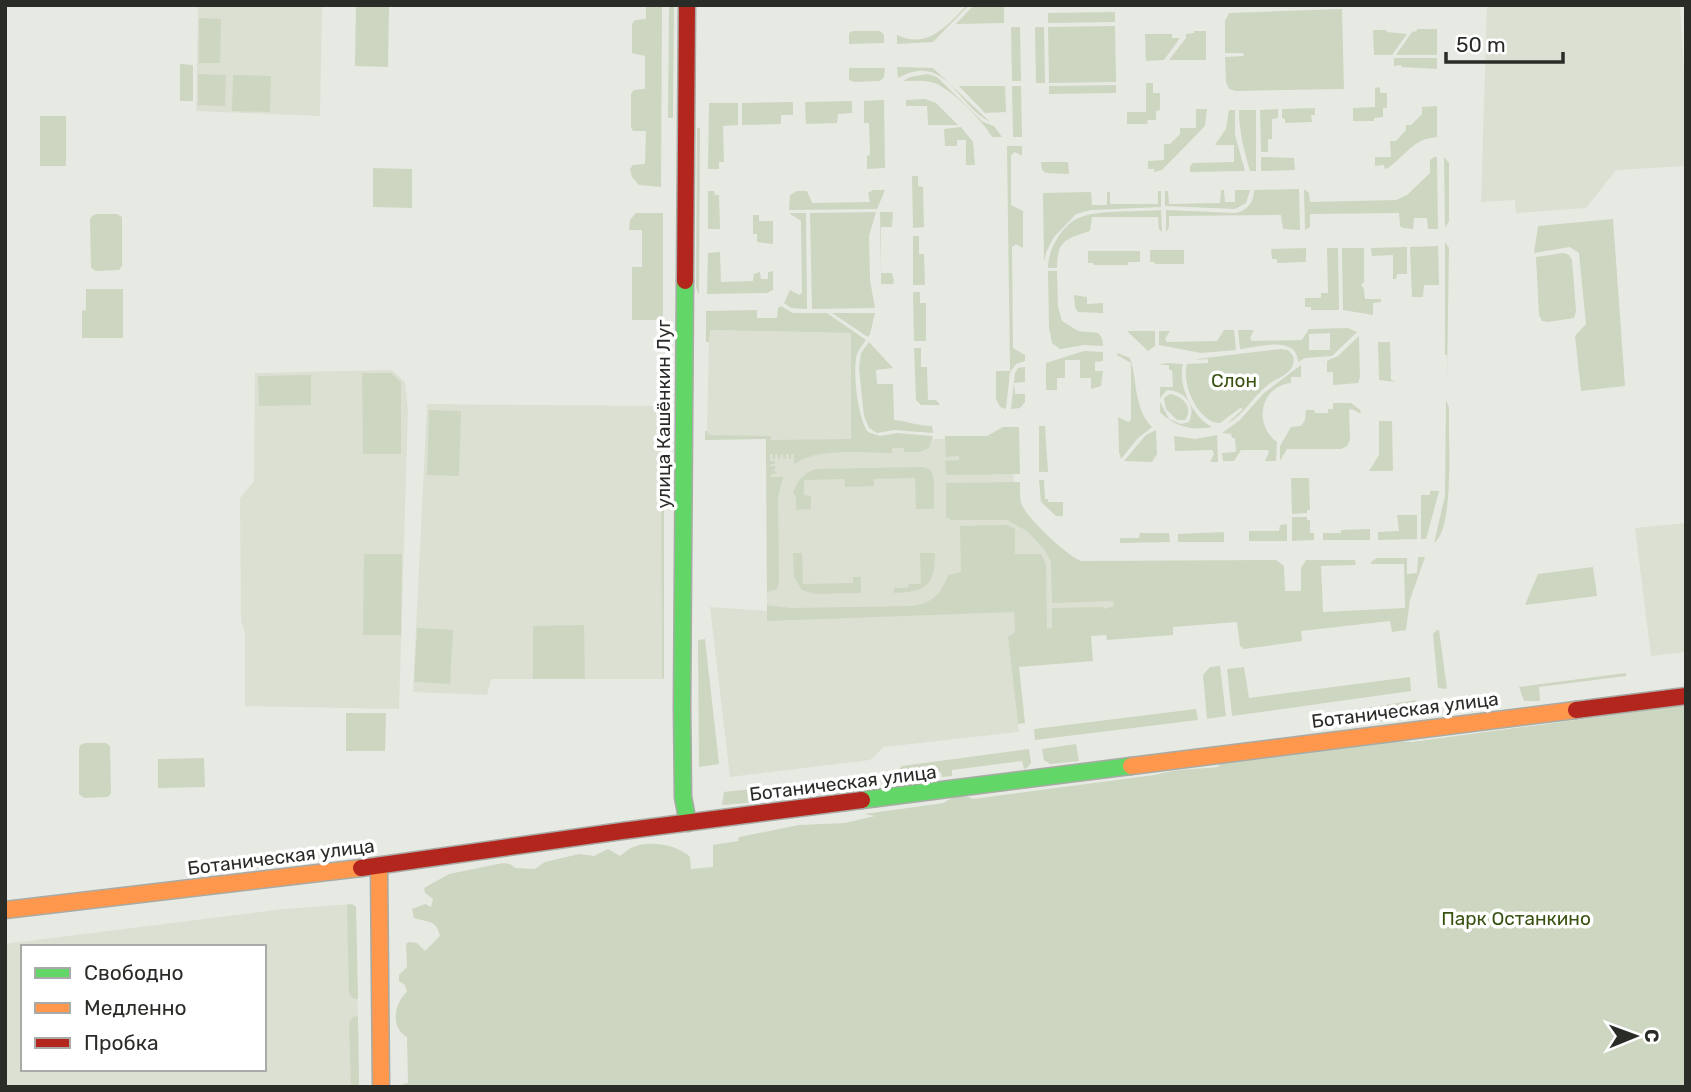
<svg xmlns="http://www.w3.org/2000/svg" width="1691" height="1092" viewBox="0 0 1691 1092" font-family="Rubik,sans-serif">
	<rect width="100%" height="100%" fill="#e7eae3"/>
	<g fill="#dbe0d3" fill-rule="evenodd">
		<path d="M198 5H322L320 116 196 111Z"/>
		<path d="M1487 5H1680L1686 109V166L1616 170 1586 208 1516 213 1515 200 1481 202Z"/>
		<path d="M709 330 852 333 851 440 1013 438 1014 507 1076 568 1231 605 1008 637 1019 732 884 747 870 760 730 777 710 607 767 611 766 439 707 438Z"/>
		<path d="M392 370 405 382 408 410 399 709 245 706V633L241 621 240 498 254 481 255 373Z"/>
		<path d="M427 404 661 406 662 679H491L487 695 413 692Z"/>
		<path d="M1686 523V652L1651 656 1635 528Z"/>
		<path d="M352 904 356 907 359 1087H5V944L283 909ZM23 947H264V1069H23Z"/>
	</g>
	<g fill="#cdd6c1" fill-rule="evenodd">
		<path d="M356 5H389L388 67 355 66Z"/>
		<path d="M646 5H662L661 187 639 185 632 177 630 169 633 165 645 164 646 131H633L631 127V94L634 90 645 89V56L632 53V24L635 20 646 19Z"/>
		<path d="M669 5H674L673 118H668Z"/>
		<path d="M967 5H969L933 42 897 44V35C927 50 948 25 967 5Z"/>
		<path d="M974 5H1004V23L956 24Z"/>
		<path d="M1342 9 1344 89 1236 91 1229 89 1226 82 1225 57 1244 56 1243 53H1225V21L1229 13Z"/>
		<path d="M1115 12V22L1048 23V13Z"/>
		<path d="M199 18 221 19 220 63H199Z"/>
		<path d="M1115 26 1116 82 1049 83 1048 27Z"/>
		<path d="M1011 27H1020L1021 81H1012Z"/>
		<path d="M1035 27H1044L1045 83H1036Z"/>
		<path d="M1417 29H1437V55H1396L1412 32 1417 31Z"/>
		<path d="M1373 30H1386L1387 32 1407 34 1392 55H1374Z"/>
		<path d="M853 31H880L884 35V43L849 44V33Z"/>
		<path d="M1194 31H1206V60H1169L1186 38V34L1194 33Z"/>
		<path d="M1145 34H1172V38H1180L1164 60 1146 61Z"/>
		<path d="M1394 58H1437V69L1402 67 1401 65 1394 66Z"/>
		<path d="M180 64 193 65V101H180Z"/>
		<path d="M897 67 933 68 990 122C955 104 946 52 898 78Z"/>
		<path d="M885 68 884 77 880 81 854 82 849 80V68Z"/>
		<path d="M198 74 226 75 225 106 198 105Z"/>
		<path d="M928 74 937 77 983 122 994 126 1002 137H992C984 122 948 85 931 82 922 80 912 81 903 81L910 77Z"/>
		<path d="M233 75 271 76 270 112 232 111Z"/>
		<path d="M1146 83H1153V93H1160V110L1156 111V120H1148L1147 124H1127V112H1146Z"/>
		<path d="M1116 85V93H1114L1049 94V86Z"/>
		<path d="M959 86H1005L1006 112 985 113Z"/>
		<path d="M1012 86H1021L1022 137H1013Z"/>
		<path d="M1380 87V93H1387V108H1383V117L1374 118V121H1353V108L1375 107V88Z"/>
		<path d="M925 99 936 103 958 125H928L927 106H906V100Z"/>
		<path d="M884 100 885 168 867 169V156L870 155 869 123H864V101Z"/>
		<path d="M852 101V113L838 114 837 123 806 124 805 102Z"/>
		<path d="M793 102V115H781V124L742 125V103Z"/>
		<path d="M709 103H738V125L723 126 724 162H719V169H708Z"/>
		<path d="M1437 106V137C1414 138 1405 156 1388 168L1385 169 1384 165 1375 166V157H1391L1390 141H1396L1406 130V125H1411L1422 114V107Z"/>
		<path d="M1315 108V115H1311L1312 122 1285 123V119L1282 118V109Z"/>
		<path d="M1196 109H1207L1205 126 1162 170 1154 172V169H1148V161L1164 160V144H1170L1180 134V128H1196Z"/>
		<path d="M1278 109V118L1272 119V139H1268V152H1261L1260 110Z"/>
		<path d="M1229 110H1235V135L1245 171 1190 172V166L1193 163 1234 162V145H1215L1226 129Z"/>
		<path d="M1239 110H1256V171H1250C1244 150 1239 132 1239 110Z"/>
		<rect x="40" y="116" width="26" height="50"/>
		<path d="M961 127 973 142 975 165H966V140H957V146H945L944 129Z"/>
		<path d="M697 128H700L699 295 696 287Z"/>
		<path d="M1007 146H1022V156L1015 152 1011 155V205L1023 211V248L1016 244 1012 247 1013 348 1025 355V361L1016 364 1010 372 1006 409 1000 407 996 399V371H1010Z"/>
		<path d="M1261 157 1294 158 1295 170 1261 171Z"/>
		<path d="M1434 157H1437L1438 229H1428L1427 218H1414L1413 229 1403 228 1400 226 1399 213 1310 214V227L1305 230 1304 189 1309 193 1310 202 1396 200 1407 195 1430 173V160Z"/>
		<path d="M1444 157 1449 163V221L1445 228Z"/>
		<path d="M1041 162H1068L1069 174 1046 173 1042 170Z"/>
		<path d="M373 168 412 169V208L373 207Z"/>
		<path d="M912 176H918V186L923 187 924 227 913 228Z"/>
		<path d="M1299 189 1300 230 1283 229 1281 215 1169 216V227L1166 232V210L1235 213C1247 211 1254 202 1254 190Z"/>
		<path d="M873 190H885L877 209 789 210 790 195 797 191H807L812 203 870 202 868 193Z"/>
		<path d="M1221 190H1224L1225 202H1235V190H1250L1246 203 1235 209 1165 206V191H1168L1169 204 1220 203Z"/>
		<path d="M708 191H714L715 195H719L720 229H708Z"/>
		<path d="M1158 191H1161V207L1091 210 1076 214 1054 237 1047 250 1044 261 1043 193 1091 192 1092 205H1107V192H1110V204H1158Z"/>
		<path d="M1161 210 1162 232 1159 229 1158 217H1092L1090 231C1067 239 1057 239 1057 268H1048C1048 248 1064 221 1084 216 1102 210 1140 212 1161 210Z"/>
		<path d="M876 212 869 236 870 280 875 308 812 309 810 213Z"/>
		<path d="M880 212H893L892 227H881V273H892L894 281 893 284H881L882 343Z"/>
		<path d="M636 213H663V320H632V267H642V230H629L630 220Z"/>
		<path d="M789 213H806L807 309 791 308 784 303 790 290 799 295 802 293 801 221Z"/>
		<path d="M96 214H117L122 217V266L119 270 96 271 91 268 90 220 92 216Z"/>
		<path d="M753 215H759V221H773V244L757 242V234H753Z"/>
		<path d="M1613 219 1625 386 1581 391 1575 336 1586 324 1579 253 1570 247 1534 253 1538 226Z"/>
		<path d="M913 236H919V254H924L925 285H913Z"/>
		<path d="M1445 242 1449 248 1447 380V355H1445Z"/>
		<path d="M1438 246 1439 285H1424L1423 297H1412L1410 247Z"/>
		<path d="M1407 247V274H1397L1396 279H1393V255L1372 256 1371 248Z"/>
		<path d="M1306 248V262L1277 263V259H1272L1271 249Z"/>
		<path d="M1327 248H1338L1339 310H1311V307H1305V298H1321V293H1328Z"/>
		<path d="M1342 248H1364V282L1361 285 1364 289 1365 299H1381V302L1373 303V315L1343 310Z"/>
		<path d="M1150 250H1184V264H1155L1154 262H1150Z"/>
		<path d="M1088 251H1140V262H1128V265H1094L1093 263H1088Z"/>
		<path d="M720 252 721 282 753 281 754 274 760 272 761 279H768V272L773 271V290L767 293 707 294 708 253Z"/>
		<path d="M1563 253 1569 255 1572 260 1576 311 1574 318 1548 322 1542 321 1539 315 1536 257Z"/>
		<path d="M1048 271H1057L1058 307 1062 321 1078 331 1098 333 1102 338 1103 346 1084 345 1060 349 1052 343 1049 328Z"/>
		<path d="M86 289H123V338H82V311L86 310Z"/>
		<path d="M913 292H920V303H926V341H914Z"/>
		<path d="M1074 295 1087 297V304L1103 303V313L1078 312 1075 307Z"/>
		<path d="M781 306 793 313H827L866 340C863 344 859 349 857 354 852 371 858 419 868 432L880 436 897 433 933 436 929 448 920 452H904V448H892V453C863 453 818 447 794 464V454H791V459H789V454H786V459H783V454H781L780 459H778V454H775V459H773V454H770V461H775V464H771L770 466H775V469L771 471H775L776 474H771V477H783L778 497 779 582 777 589 767 592 766 439 705 440V431H707L708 435 771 436V440L851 439V333L710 330 709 342H706V311L757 310V318H777L778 308Z"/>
		<path d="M832 313H875L870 334 868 337Z"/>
		<path d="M1348 328 1357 332 1332 356 1305 358 1298 362C1297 335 1258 347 1240 349L1238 330H1254L1250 338 1252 341 1302 340 1309 329ZM1330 333V350H1309V334Z"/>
		<path d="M1224 330H1234L1236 350 1201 353 1159 345V331H1170L1165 339 1167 342 1217 341Z"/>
		<path d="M1127 331H1155V346L1148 351Z"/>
		<path d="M1359 336 1360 377 1358 383 1333 385V372H1327V361L1338 356Z"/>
		<path d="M869 342 893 368 876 370 877 384H893L894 420C907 421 918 426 932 426L933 433 894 430 877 433 869 428 864 416 859 369 861 353Z"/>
		<path d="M1378 342H1390L1391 380 1396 382 1379 380Z"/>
		<path d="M914 348H921V367H927L928 400H936L940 405H921L916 400Z"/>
		<path d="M1280 349 1288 350 1293 356C1294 360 1294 363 1292 367 1288 375 1276 379 1269 384 1254 395 1244 415 1227 424L1243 409 1240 408 1220 423C1198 423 1181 383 1187 364L1208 363V359L1194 360 1205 358Z"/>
		<path d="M1084 351 1103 352V361L1095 362V371H1103L1101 386 1091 389V378H1080V360H1065V378H1057V390H1046V363Z"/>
		<path d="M1117 353 1130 358C1138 381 1133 407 1152 427L1137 439 1121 459 1119 452 1118 417 1128 422 1131 420V363L1117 355Z"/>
		<path d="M1167 363 1183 364C1177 384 1193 418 1212 427 1192 431 1175 427 1160 412V402L1169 419 1181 424 1189 422C1197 405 1185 391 1167 390L1160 398V387H1173L1172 370H1169V365H1159Z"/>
		<path d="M1301 365V377H1291V383C1260 386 1253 425 1277 442L1276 461H1265L1269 452 1268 450H1241L1234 461H1223L1222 453 1236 452 1235 438H1232L1231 434 1222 433 1240 420 1264 393Z"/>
		<path d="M1025 367V382L1014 383 1015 394H1025V402L1020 408 1011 409 1015 373 1018 368Z"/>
		<path d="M362 373H391L401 382V454H363Z"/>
		<path d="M311 375V405L259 406 258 376Z"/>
		<path d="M1170 394C1183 396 1194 408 1185 420H1177L1166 409 1164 398Z"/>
		<path d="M1446 400 1449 408C1448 434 1455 529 1434 543L1445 496Z"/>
		<path d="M1333 403H1351L1360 410 1361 414 1352 409 1349 410 1350 440 1347 446 1341 449H1287L1280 461V446L1291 427 1301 426 1305 420 1306 410H1314L1315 413H1328V409H1333Z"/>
		<path d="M429 410 461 411 459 476 427 475Z"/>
		<path d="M1379 421H1392L1393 471H1369L1379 455Z"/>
		<path d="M1039 426H1045L1048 472H1039Z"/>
		<path d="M1003 427H1019L1020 474 946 475 945 461 959 460V456L946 457 945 436H987Z"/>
		<path d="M1156 430 1157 454 1152 462 1124 461 1146 435Z"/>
		<path d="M1217 435 1218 462H1210L1214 454 1212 450 1175 451 1174 436 1195 439Z"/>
		<path d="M923 467 931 470 934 481V509H916L915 478 874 479V486L845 487V479L804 480V495L811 496V509L796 510V496L793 493C797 481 804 473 815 469Z"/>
		<path d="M1291 478H1309L1310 510H1307V513L1292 514Z"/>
		<path d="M1039 480H1044L1045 499H1048V502H1063V516H1056L1041 502Z"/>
		<path d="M1020 482C1020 491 1019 501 1024 509 1033 523 1066 555 1081 561L1276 560 1284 566 1285 591H1301V568L1306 560H1355L1356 565 1321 566 1323 612 1405 608 1404 564H1371V562L1377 558H1407V574L1417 573 1418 557H1425L1410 600 1406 630 1392 632 1390 621 1301 631 1302 641 1244 649 1240 646 1237 622 1173 627V635L1107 640 1106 635 1091 636 1093 661 1019 667 1025 723 1018 724 1008 637 1015 632 1014 612 767 621V605L790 608 911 606C932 604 941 594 948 575L961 572 960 526 1007 525 1015 529V554H1041L1046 564 1047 629 1052 628V608L1104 607V609L1114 606 1113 601 1052 603 1051 562 1045 550 1027 531 1007 520H951L946 517V483Z"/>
		<path d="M661 488H664V678L662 679Z"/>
		<path d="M1430 491H1439L1438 495 1426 539H1421V495H1430Z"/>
		<path d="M1397 515H1417V539L1378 540V532L1399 531Z"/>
		<path d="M1292 517H1307V520H1310V533H1314V540L1292 541Z"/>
		<path d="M1287 524V541H1249V531H1279L1280 525Z"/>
		<path d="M1370 529V540H1323V533H1341V530Z"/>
		<path d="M1224 532V542H1178V534Z"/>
		<path d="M1140 533H1169L1170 542 1120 543V538H1139Z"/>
		<path d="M793 553H802L803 584 853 583V577H861V593L815 594 802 590 794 577Z"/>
		<path d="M920 553H935C935 586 926 592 894 593V588H908L909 584H921Z"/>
		<path d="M364 554H402L401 635H363Z"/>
		<path d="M1593 567 1597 596 1525 605 1538 574Z"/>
		<path d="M584 625 585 679H533V626Z"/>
		<path d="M417 628 453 630 450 684 414 682Z"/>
		<path d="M1437 630H1439L1447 689 1438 688 1433 634Z"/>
		<path d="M705 639 719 764 699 767 698 640Z"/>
		<path d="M1220 666 1226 716 1207 719 1203 675 1210 667Z"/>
		<path d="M1244 667 1249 698 1410 677 1411 691 1232 716 1227 669Z"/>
		<path d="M1626 673V676L1539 687 1540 701H1524L1519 687Z"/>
		<path d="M1417 700C1406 715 1384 726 1365 720L1359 709Z"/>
		<path d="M1686 705V1087H403V1084L408 1083 407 1037C390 1028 394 1003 407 992L405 985 399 981V975L407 967 406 944 409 942 417 943 425 951 440 936C436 919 429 923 414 918L412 909 425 904 431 907 433 899 425 893 424 888 449 874 503 863 510 864 515 868 535 869 545 862 579 854 594 856 608 849 620 856C623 854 626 851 629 849 646 839 677 844 690 857L691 869 713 867V845L738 841 739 837 799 825 845 823 875 816 864 814 944 803C950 797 966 794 973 799L1155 775C1174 769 1199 769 1218 767L1222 761 1397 741 1412 742Z"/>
		<path d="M1196 709 1198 720 1035 740 1034 729Z"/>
		<path d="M346 713H386L385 751H346Z"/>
		<path d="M85 743H106L110 746 111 793 108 797 84 798 79 794V749L80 745Z"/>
		<path d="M1076 744 1079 761 1050 764 1044 760 1042 749Z"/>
		<path d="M1029 749 1031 763 1027 768 1024 769 1022 761 952 770V776L942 777 941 772 920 775V783C909 784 899 785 897 771L902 766Z"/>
		<path d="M204 758 205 787 158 788V759Z"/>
		<path d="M760 788 761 802 722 805 724 792Z"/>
		<path d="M352 904 356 907 358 999 352 998 349 993 347 905Z"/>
		<path d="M358 1016 359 1087H351L349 1022 353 1017Z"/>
	</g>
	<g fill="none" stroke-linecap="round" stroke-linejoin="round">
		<defs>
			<g id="fast">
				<path d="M685 281 682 707 683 797 688 823"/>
				<path d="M862 800 1131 766"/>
			</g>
			<g id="slow">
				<path d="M1131 766 1576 710"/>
				<path d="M379 866 381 1087"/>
				<path d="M5 910 361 868"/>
			</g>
			<g id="jam">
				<path d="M685 281 687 5"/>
				<path d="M1576 710 1686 696"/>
				<path d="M361 868 622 831 862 800"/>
			</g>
		</defs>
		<use href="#fast" stroke="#a8aba5" stroke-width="19"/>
		<use href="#slow" stroke="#a8aba5" stroke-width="19"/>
		<use href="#jam" stroke="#a8aba5" stroke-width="19"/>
		<use href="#fast" stroke="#63d668" stroke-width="16"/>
		<use href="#slow" stroke="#ff974d" stroke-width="16"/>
		<use href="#jam" stroke="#b3261e" stroke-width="16"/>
	</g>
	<g text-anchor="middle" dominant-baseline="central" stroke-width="7" stroke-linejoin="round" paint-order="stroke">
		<g font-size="19" fill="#3a5211" stroke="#fff">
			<text x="1234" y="380">Слон</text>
			<text x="1516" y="918">Парк Останкино</text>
		</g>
		<g font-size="19" fill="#292c27" stroke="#fff">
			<text transform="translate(663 414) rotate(-90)">улица Кашёнкин Луг</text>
			<text transform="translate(1405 710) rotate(-7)">Ботаническая улица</text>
			<text transform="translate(843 783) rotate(-7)">Ботаническая улица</text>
			<text transform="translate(281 857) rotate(-7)">Ботаническая улица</text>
		</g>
	</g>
	<rect width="1691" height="1092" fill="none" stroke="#292c27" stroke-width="14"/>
	<rect x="21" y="945" width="245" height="126" fill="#ffffff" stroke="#a9aba9" stroke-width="2"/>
	<rect x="35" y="968" width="35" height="10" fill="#63d668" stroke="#a9aba9" stroke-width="2"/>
	<text x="84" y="980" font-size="21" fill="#292c27">Свободно</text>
	<rect x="35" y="1003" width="35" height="10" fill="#ff974d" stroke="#a9aba9" stroke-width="2"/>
	<text x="84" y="1015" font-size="21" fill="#292c27">Медленно</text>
	<rect x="35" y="1038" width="35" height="10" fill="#b3261e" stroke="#a9aba9" stroke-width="2"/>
	<text x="84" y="1050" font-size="21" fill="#292c27">Пробка</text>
	<g transform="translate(1635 1036) rotate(89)" stroke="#ffffff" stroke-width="5" paint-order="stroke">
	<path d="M0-5L12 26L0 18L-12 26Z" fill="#292c27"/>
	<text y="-10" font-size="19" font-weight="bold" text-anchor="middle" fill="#292c27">С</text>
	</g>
	<path d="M1446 52v10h117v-10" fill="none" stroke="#292c27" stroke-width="3.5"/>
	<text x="1456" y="52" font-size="21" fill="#292c27" stroke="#ffffff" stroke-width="5" paint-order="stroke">50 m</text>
</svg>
